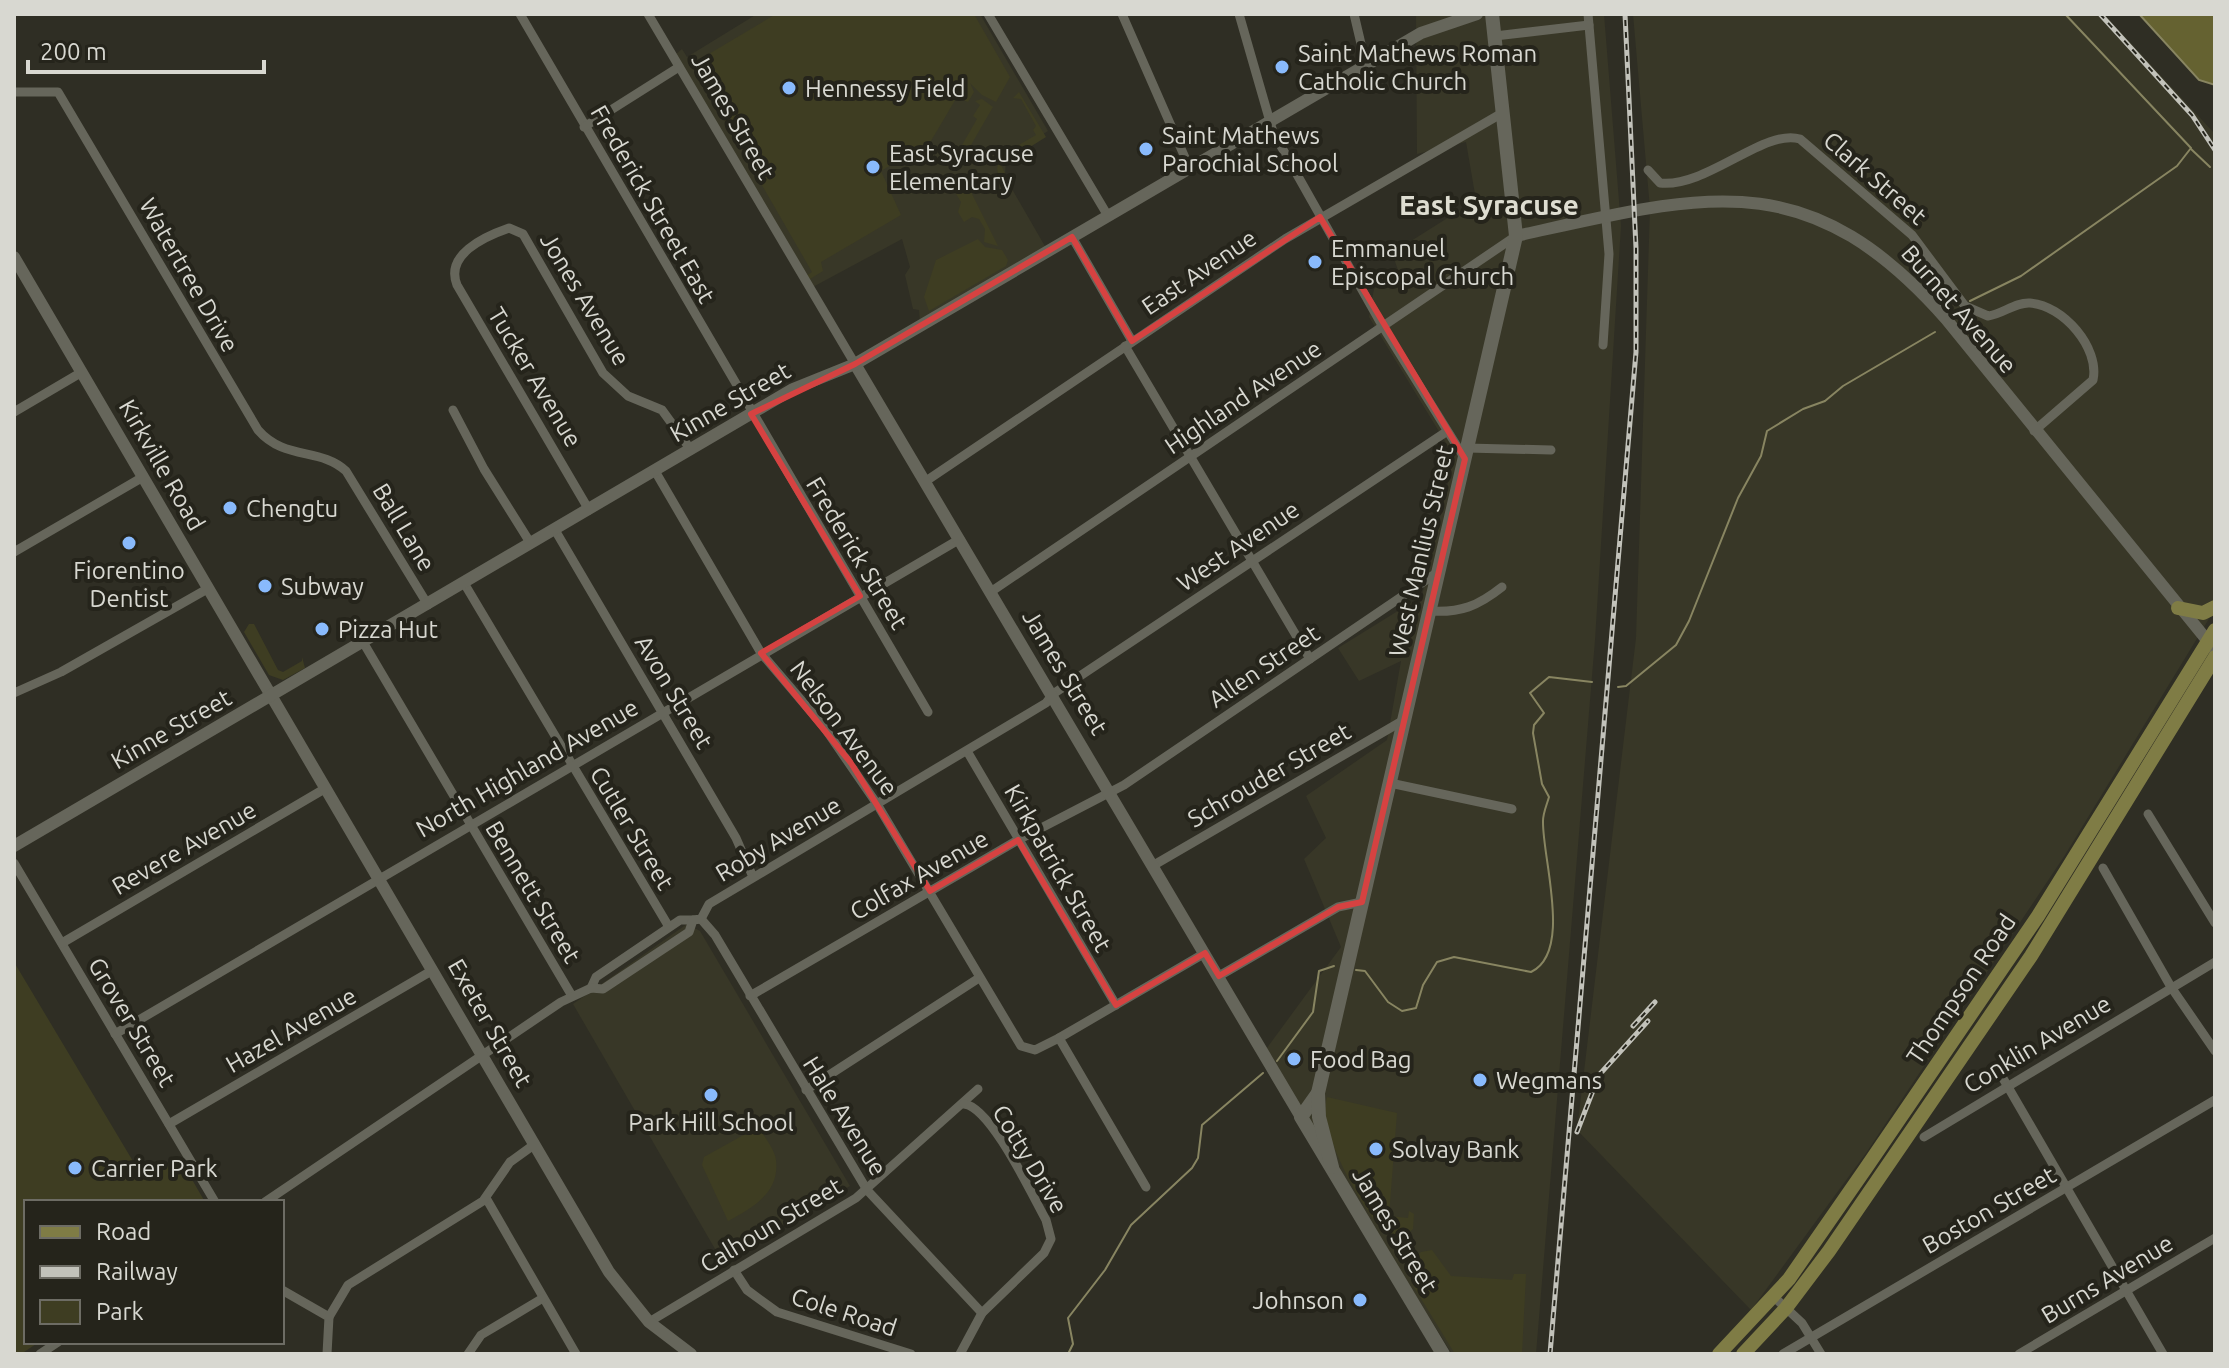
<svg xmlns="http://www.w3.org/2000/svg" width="2229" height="1368" viewBox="0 0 2229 1368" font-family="Ubuntu,sans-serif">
	<rect width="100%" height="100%" fill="#2f2e24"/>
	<g fill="#383727">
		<path d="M757 14H980L1048 131 1006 157 1005 177 1046 248 920 322 919 310 913 309 905 275 910 267 902 239 811 288 676 54 682 49 687 57Z"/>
		<path d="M1416 14H1604L1621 226 1595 640 1536 1354H1452L1264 1052 1341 947 1304 859 1326 838 1306 796 1387 740 1401 661 1359 681 1338 648 1422 596 1454 456 1369 317 1374 289 1398 270 1392 253 1476 200 1466 142 1417 154Z"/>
		<path d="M1633 14H2104L2215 134V609L2065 855 1866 1153 1751 1310 1577 1130 1636 638 1650 209Z"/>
		<path d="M687 924 700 931 850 1186 722 1261 573 1004Z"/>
	</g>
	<g fill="#3e3d22">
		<path d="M776 14H974L1010 77 996 102 982 95 970 83 974 92 968 102 957 97 925 151 920 148 881 171 901 215 821 262 823 271 810 279 806 276 812 272 692 64Z"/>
		<path d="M1019 92 1046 137 1001 165 1008 179 1000 184 997 168 1004 150H1010L1036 135 1033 130 1036 126 1021 99 1013 98Z"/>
		<path d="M982 99 993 107 964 157 950 166 977 119 973 116 980 105 975 101Z"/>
		<path d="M957 181 969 188 998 246 984 242 985 229 979 219 972 217 964 222 958 212 961 202 952 187Z"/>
		<path d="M978 239 985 247 1002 250 1008 260 1006 266 929 311 924 297 936 260Z"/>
		<path d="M249 624H254L278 670 283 672 302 661V657L305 668 283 680 269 675 244 632Z"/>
		<path d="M14 962 143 1178 179 1157 205 1202H26V1342H39L21 1354H14Z"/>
		<path d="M1327 1097 1397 1113 1389 1216 1408 1218 1409 1211 1414 1214 1413 1229 1404 1237 1392 1239V1235L1384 1232C1361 1206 1317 1131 1327 1097Z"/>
		<path d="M758 1127C764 1136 775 1150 776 1160 780 1193 752 1208 728 1221L702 1165 704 1157Z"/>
		<path d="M1432 1250 1451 1276 1512 1280 1514 1274H1526L1522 1354H1455L1412 1284 1411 1266 1407 1264 1421 1252Z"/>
	</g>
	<path fill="#656231" stroke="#888561" stroke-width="2" d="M2139 14H2215V85L2199 80Z"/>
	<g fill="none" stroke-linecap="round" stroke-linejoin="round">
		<g stroke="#888561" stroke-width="2">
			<path d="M2191 149 2210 167"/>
			<path d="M1970 301 2021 276 2177 166 2191 148 2065 14"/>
			<path d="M1618 687 1626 686 1676 645 1689 621 1738 498 1761 456 1767 431 1803 409 1825 401 1843 386 1935 332"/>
			<path d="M1356 970 1365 971 1388 1002 1402 1011 1416 1008 1423 985 1437 962 1454 957 1531 972C1573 952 1542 858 1543 821 1543 813 1547 804 1549 797L1542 784 1533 733 1534 725 1544 713 1530 693 1549 677 1592 682"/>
			<path d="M1277 1061 1313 1012 1319 971 1334 966"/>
			<path d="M1068 1354 1073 1344 1068 1318 1105 1270 1131 1225 1192 1168 1198 1158 1202 1125 1263 1073"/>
		</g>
		<g stroke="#66665b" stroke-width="9">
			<path d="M520 14 928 712"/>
			<path d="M648 14 855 364"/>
			<path d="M988 14 1108 216"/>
			<path d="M1122 14 1190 169"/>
			<path d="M1239 14 1273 132 1383 327 1465 459"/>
			<path d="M1354 14 1366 65"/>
			<path d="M1588 14 1609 254 1603 345"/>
			<path d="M1495 36 1589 25"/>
			<path d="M14 92H58L258 430C285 461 320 447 346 471L428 605"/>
			<path d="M584 127 679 67"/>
			<path d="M1648 170 1660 183C1707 188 1764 128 1800 139L1912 235 1965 306 1988 316C2003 314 2015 302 2030 303 2063 305 2100 348 2093 380L2034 431"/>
			<path d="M1072 237 1132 341"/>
			<path d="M1125 346 1310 659"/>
			<path d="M453 410 484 469 531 544"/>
			<path d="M14 412 82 372"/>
			<path d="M1467 448 1551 450"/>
			<path d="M655 471 761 653 824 727 877 804 1021 1046 1035 1050 1059 1038 1205 953"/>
			<path d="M926 481 1285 239 1504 112"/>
			<path d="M589 510 457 285C445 255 483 237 509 228L523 234 603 373 628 396 662 410 691 450"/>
			<path d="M555 530 736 838 753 877"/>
			<path d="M14 552 143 477"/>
			<path d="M464 583 669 927"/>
			<path d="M992 591 1516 236"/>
			<path d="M1429 611C1461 613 1478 606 1502 587"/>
			<path d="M363 642 572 996"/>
			<path d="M14 693 61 672 209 588"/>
			<path d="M967 751 1116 1005"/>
			<path d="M1390 783 1512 809"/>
			<path d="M2148 814 2215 923"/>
			<path d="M14 863 215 1202"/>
			<path d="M1154 865 1404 720"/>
			<path d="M2103 868 2171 987 2215 1051"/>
			<path d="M701 919 715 935 867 1190 982 1313"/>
			<path d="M62 943 326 788"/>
			<path d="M1219 976 1338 907 1362 902"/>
			<path d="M591 988 596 977 680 920H693"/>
			<path d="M750 996 1018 840 1124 785 1438 572"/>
			<path d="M115 1034 960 539"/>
			<path d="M1059 1038 1146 1187"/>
			<path d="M1997 1068 2163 1354"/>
			<path d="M806 1090 979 978"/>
			<path d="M169 1124 433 970"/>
			<path d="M1924 1137 2215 962"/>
			<path d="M486 1198 576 1354"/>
			<path d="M265 1202 561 1002 591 988 603 989 689 932 693 920 701 919 709 904 1046 703 1053 694 1446 432"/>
			<path d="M734 1270 747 1290 777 1312 911 1354"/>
			<path d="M282 1290 329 1317 327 1354"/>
			<path d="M1774 1297 1802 1323 1821 1354"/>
			<path d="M329 1317 348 1285 483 1201 510 1162 535 1144"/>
			<path d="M649 1322 856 1198 978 1089"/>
			<path d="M40 1354 58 1342"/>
			<path d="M468 1354 481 1335 543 1298"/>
			<path d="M960 1354 982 1313 1044 1253 1051 1239 1046 1220C1032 1195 991 1107 964 1104"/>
			<path d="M1783 1354 2215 1100"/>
			<path d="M2019 1354 2215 1238"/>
		</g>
		<g stroke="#66665b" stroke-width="12">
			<path d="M1516 236C1702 195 1806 160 1946 319L2215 650"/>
			<path d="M14 257 609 1272 649 1322 691 1354"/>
			<path d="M855 364 1301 1117"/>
			<path d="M14 846 793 389 855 364 1421 33 1477 14"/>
		</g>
		<g stroke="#66665b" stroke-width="14">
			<path d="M1318 1093 1301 1117 1443 1354"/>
			<path d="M1332 1167 1319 1117 1318 1093 1516 236 1492 14"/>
		</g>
		<g stroke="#7f7c45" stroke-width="14">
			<path d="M2178 608 2203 613 2215 607"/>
			<path d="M1719 1354 1789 1279 1866 1168 2038 916 2215 630"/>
			<path d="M1743 1354 1786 1308 1829 1251 2031 956 2215 657"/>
		</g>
		<defs>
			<g id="rail">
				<path d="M2100 14 2192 115 2215 150"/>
				<path d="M1633 1026 1655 1002"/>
				<path d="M1577 1132 1599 1075 1648 1021"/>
				<path d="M1550 1354 1636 352V248L1625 14"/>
			</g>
		</defs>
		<use href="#rail" stroke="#c2c2ba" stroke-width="5"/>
		<use href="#rail" stroke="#25241b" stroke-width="2" stroke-dasharray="6" stroke-linecap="butt"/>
	</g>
	<path fill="none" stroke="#d64241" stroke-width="6" stroke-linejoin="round" d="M1320 217 1465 459 1362 902 1338 907 1219 976 1205 953 1116 1005 1018 840 930 891 851 763 761 653 860 596 751 414 855 364 1072 237 1132 341Z"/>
	<g fill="#89bafc" stroke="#25241b" stroke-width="3">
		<circle cx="1282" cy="67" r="8"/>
		<circle cx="789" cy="88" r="8"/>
		<circle cx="1146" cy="149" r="8"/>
		<circle cx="873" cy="167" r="8"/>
		<circle cx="1315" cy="262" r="8"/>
		<circle cx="230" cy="508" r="8"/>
		<circle cx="129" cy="543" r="8"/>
		<circle cx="265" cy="586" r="8"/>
		<circle cx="322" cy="629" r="8"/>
		<circle cx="1294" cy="1059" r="8"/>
		<circle cx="1480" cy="1080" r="8"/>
		<circle cx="711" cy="1095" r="8"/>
		<circle cx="1376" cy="1149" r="8"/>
		<circle cx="75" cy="1168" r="8"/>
		<circle cx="1360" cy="1300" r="8"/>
	</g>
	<g text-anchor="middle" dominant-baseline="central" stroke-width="8" stroke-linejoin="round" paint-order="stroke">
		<g font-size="24" fill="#d8d8d1" stroke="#25241b" text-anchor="start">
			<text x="1298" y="53">Saint Mathews Roman<tspan x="1298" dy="28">Catholic Church</tspan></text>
			<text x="805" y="88">Hennessy Field</text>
			<text x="1162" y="135">Saint Mathews<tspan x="1162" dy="28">Parochial School</tspan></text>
			<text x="889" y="153">East Syracuse<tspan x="889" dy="28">Elementary</tspan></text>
			<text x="1331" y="248">Emmanuel<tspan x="1331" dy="28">Episcopal Church</tspan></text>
			<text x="246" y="508">Chengtu</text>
			<text x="129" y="570" text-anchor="middle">Fiorentino<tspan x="129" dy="28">Dentist</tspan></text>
			<text x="281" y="586">Subway</text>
			<text x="338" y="629">Pizza Hut</text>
			<text x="1310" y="1059">Food Bag</text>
			<text x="1496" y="1080">Wegmans</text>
			<text x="711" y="1122" text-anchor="middle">Park Hill School</text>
			<text x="1392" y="1149">Solvay Bank</text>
			<text x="91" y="1168">Carrier Park</text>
			<text x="1344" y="1300" text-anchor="end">Johnson</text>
		</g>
		<g font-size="24" fill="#d8d8d1" stroke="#25241b">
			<text transform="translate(733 116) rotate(60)">James Street</text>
			<text transform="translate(1875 178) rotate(41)">Clark Street</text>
			<text transform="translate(653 204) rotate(60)">Frederick Street East</text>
			<text transform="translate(1199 272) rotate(-34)">East Avenue</text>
			<text transform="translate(189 275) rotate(60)">Watertree Drive</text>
			<text transform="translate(585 299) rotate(59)">Jones Avenue</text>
			<text transform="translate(1959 309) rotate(49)">Burnet Avenue</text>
			<text transform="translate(535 377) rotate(59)">Tucker Avenue</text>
			<text transform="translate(1243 397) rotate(-34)">Highland Avenue</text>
			<text transform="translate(730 402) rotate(-30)">Kinne Street</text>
			<text transform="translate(162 465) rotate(60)">Kirkville Road</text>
			<text transform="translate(404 527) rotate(59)">Ball Lane</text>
			<text transform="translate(1238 546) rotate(-34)">West Avenue</text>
			<text transform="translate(1421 551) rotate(-77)">West Manlius Street</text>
			<text transform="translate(857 553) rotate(59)">Frederick Street</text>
			<text transform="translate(1264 666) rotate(-34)">Allen Street</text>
			<text transform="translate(1065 672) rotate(59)">James Street</text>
			<text transform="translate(674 692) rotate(59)">Avon Street</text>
			<text transform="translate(844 728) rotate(53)">Nelson Avenue</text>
			<text transform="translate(171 729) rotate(-30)">Kinne Street</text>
			<text transform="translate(527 768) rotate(-30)">North Highland Avenue</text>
			<text transform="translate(1269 775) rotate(-30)">Schrouder Street</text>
			<text transform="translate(632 828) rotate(59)">Cutler Street</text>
			<text transform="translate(778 839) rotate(-31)">Roby Avenue</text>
			<text transform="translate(184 848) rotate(-30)">Revere Avenue</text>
			<text transform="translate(1058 868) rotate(60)">Kirkpatrick Street</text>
			<text transform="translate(919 875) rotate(-30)">Colfax Avenue</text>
			<text transform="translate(533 892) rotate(59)">Bennett Street</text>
			<text transform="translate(1961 989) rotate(-56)">Thompson Road</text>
			<text transform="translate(132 1022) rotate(59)">Grover Street</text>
			<text transform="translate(490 1023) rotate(60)">Exeter Street</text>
			<text transform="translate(291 1030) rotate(-30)">Hazel Avenue</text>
			<text transform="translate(2037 1044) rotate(-31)">Conklin Avenue</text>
			<text transform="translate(845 1116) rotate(58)">Hale Avenue</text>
			<text transform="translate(1030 1159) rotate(59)">Cotty Drive</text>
			<text transform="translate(1989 1210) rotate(-30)">Boston Street</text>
			<text transform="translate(771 1225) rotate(-31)">Calhoun Street</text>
			<text transform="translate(1395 1230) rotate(59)">James Street</text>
			<text transform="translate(2107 1279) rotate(-31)">Burns Avenue</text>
			<text transform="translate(844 1312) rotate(18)">Cole Road</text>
		</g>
		<g font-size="28" font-weight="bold" fill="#deddd1" stroke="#25241b">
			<text x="1489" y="204">East Syracuse</text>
		</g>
	</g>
	<rect width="2229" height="1368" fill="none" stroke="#d8d8d1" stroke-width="32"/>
	<rect x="24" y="1200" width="260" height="144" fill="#25241b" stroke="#6d6c64" stroke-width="2"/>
	<rect x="40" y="1226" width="40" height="12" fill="#7f7c45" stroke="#6d6c64" stroke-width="2"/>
	<text x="96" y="1240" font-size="24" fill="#d8d8d1">Road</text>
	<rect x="40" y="1266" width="40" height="12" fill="#c2c2ba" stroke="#6d6c64" stroke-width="2"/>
	<text x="96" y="1280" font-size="24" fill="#d8d8d1">Railway</text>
	<rect x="40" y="1300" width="40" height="24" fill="#3e3d22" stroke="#6d6c64" stroke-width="2"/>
	<text x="96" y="1320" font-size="24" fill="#d8d8d1">Park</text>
	<path d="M28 60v12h236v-12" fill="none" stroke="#d8d8d1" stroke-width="4"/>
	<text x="40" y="60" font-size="24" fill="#d8d8d1" stroke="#25241b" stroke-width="6" paint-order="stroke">200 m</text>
</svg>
